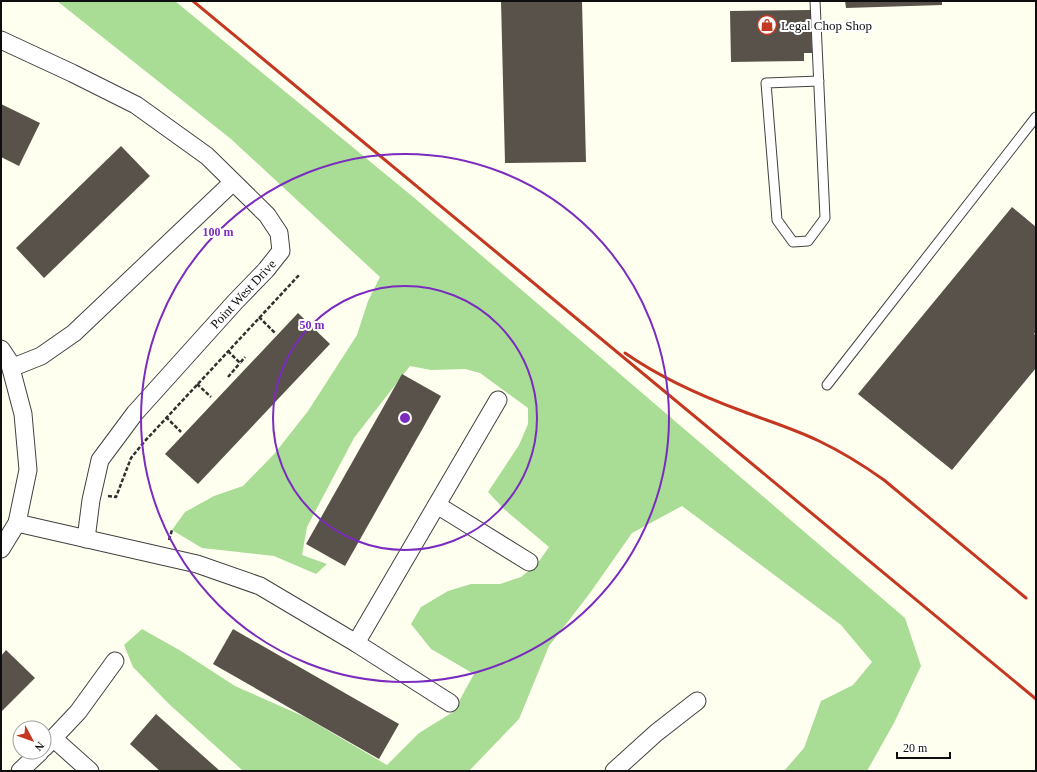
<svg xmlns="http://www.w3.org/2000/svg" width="1037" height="772" viewBox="0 0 1037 772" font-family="Georgia,serif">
	<rect width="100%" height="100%" fill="#fffff0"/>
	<path fill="#a9dd96" d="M57 1H175L412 196 905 618 921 666 894 723 867 771H784L804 748 821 701 853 685 872 662 841 625 682 506 632 533 590 593 549 646 519 719 469 771H243L169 704 133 667 124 645 142 629 181 651 235 686 305 717 387 765 419 733 453 712 474 674 431 649 411 624 421 607 448 591 471 584H500L521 577 537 564 549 547 504 509 488 492 519 445 528 424V408L480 373 465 369 431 370 410 366 354 438 307 527 302 555 327 564 316 574 274 556 202 548 172 530 185 512 214 496 243 486 275 453 308 411 357 335 368 301 380 277 231 139Z"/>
	<g fill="#58524a">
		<path d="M501 1H582L586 162 505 163Z"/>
		<path d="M845 1H942V5L846 8Z"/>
		<path d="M811 10 812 53H804V61L731 62 730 11Z"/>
		<path d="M1 104 40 123 19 166 1 157Z"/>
		<path d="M121 146 150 176 44 278 16 248Z"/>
		<path d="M1012 207 1036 227V332L1034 334 1036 335V368L952 470 858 394Z"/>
		<path d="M298 313 330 344 198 484 165 454Z"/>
		<path d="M402 374 441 396 345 566 306 544Z"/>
		<path d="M233 629 399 724 379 759 213 664Z"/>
		<path d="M6 650 35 678 1 712V656Z"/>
		<path d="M156 714 220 771H160L130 744Z"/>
	</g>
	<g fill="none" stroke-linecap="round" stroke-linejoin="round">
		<defs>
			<g id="service">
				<path d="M815 1 825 218 808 241 793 242 777 220 766 83 819 81"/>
				<path d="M827 385 1036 117"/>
			</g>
			<g id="minor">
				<path d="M1 40 72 73 136 105 207 156 267 215 279 233 281 251 266 270 235 302 135 413 100 460 91 500 86 539"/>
				<path d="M1 349 9 361 23 414 28 470 17 523 1 549"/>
				<path d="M11 368 41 356 74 333 233 182"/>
				<path d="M437 505 529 562"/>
				<path d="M17 523 197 564 260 586 356 643 450 703"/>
				<path d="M356 643 498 400"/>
				<path d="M53 738 90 771"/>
				<path d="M44 748 78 712 115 661"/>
				<path d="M20 771 40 752"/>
				<path d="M614 771 656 733 697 701"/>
			</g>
		</defs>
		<use href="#service" stroke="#414141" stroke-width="11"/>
		<use href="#minor" stroke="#414141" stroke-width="19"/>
		<g stroke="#303030" stroke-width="2.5" stroke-dasharray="4 2" stroke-linecap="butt">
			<path d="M259 317 276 334"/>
			<path d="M228 351 240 363 245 357"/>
			<path d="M228 377 240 363"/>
			<path d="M197 384 211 397"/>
			<path d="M166 417 181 432"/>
			<path d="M108 496 116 497 131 458 144 442 300 274"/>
			<path d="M169 540 172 530"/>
		</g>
		<use href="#service" stroke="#fff" stroke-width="9"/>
		<use href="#minor" stroke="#fff" stroke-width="17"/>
		<g stroke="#c43720" stroke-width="3">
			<path d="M193 1 1036 699"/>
			<path d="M625 353C661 378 701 396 742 411 768 421 794 429 819 441 842 452 863 465 884 480L1026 598"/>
		</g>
	</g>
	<g fill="none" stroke="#7b2cbf" stroke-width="2">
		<circle cx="405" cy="418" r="132"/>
		<circle cx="405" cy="418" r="264"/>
	</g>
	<defs>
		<symbol id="shop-ring" viewBox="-11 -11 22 22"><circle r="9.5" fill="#fff" stroke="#c43720" stroke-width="1.5"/><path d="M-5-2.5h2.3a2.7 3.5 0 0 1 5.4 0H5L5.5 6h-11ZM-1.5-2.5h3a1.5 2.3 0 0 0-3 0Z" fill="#c43720"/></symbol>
	</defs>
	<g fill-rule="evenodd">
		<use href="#shop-ring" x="756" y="14" width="22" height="22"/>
	</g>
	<g text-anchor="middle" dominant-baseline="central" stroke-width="4" stroke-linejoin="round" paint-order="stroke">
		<g font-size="13" fill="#0e0e0e" stroke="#fff" text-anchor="start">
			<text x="781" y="25">Legal Chop Shop</text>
		</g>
		<g font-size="13" fill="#0e0e0e" stroke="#fff">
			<text transform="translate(243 294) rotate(-47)">Point West Drive</text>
		</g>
	</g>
	<circle cx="405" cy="418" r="6" fill="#7b2cbf" stroke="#fff" stroke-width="2"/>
	<g font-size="12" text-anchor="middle" font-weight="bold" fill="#7b2cbf" stroke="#fff" stroke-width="4" stroke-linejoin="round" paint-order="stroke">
		<text x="218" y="236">100 m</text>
		<text x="312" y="329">50 m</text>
	</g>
	<rect width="1037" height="772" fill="none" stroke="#0e0e0e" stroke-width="4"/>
	<g transform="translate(32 740) rotate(131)"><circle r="19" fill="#ffffff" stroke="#9f9f9f"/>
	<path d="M0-3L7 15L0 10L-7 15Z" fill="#c43720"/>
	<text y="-6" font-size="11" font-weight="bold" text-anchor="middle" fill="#0e0e0e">N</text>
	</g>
	<path d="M897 752v6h53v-6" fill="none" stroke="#0e0e0e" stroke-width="2"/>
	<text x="903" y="752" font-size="12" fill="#0e0e0e" stroke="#ffffff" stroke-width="3" paint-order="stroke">20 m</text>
</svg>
